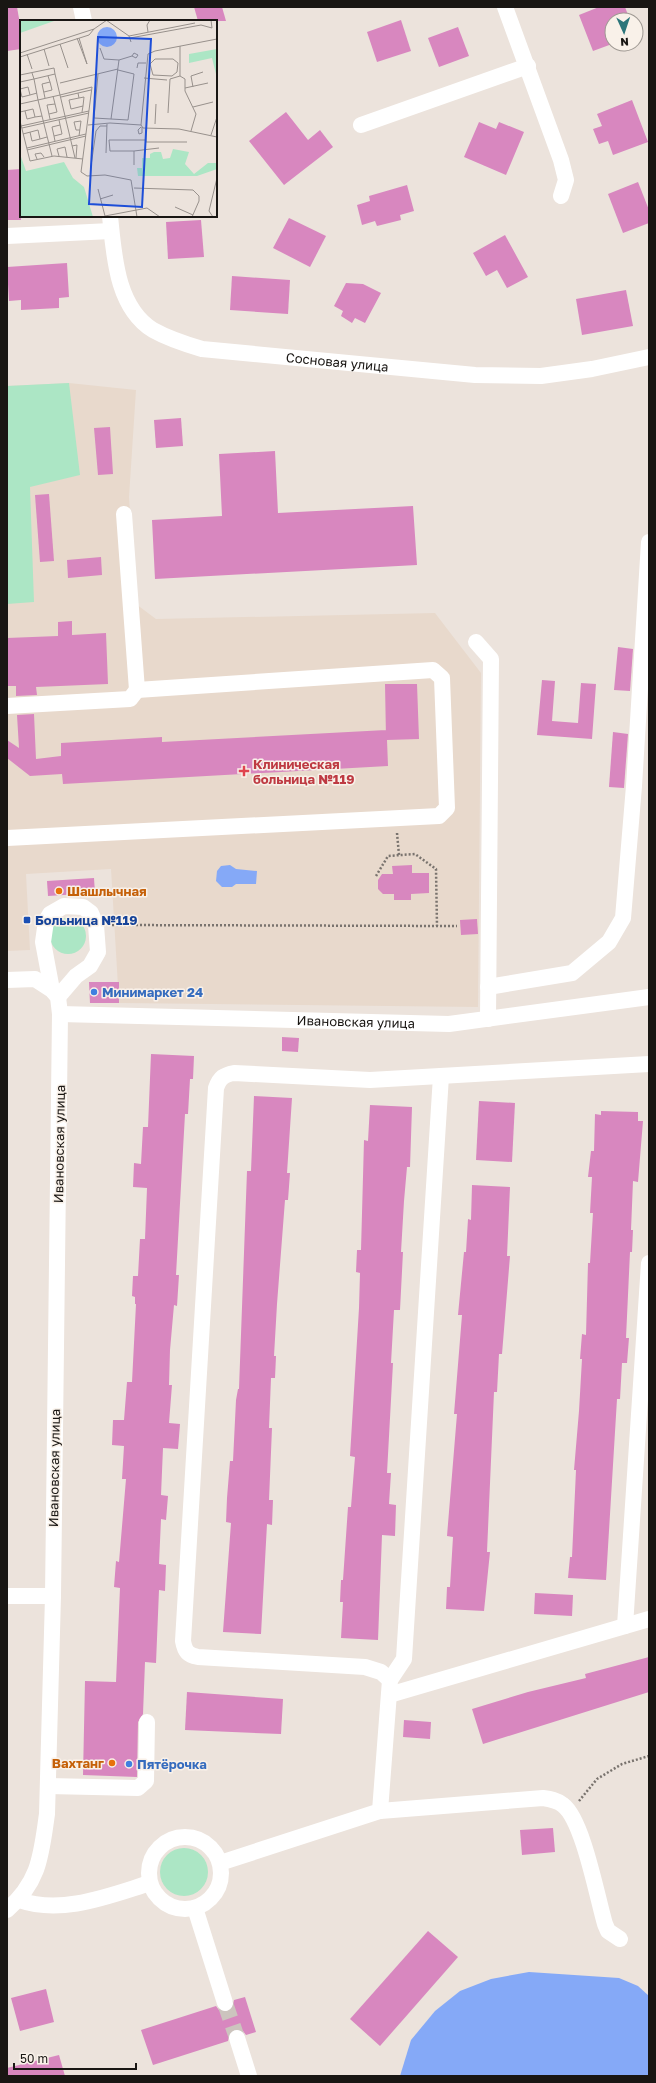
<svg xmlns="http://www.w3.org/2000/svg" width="656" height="2083" viewBox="0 0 656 2083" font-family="'Golos Text',sans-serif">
	<rect width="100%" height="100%" fill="#ece3dc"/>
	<path fill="#e8d9cc" d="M69 383 136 390 129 497 136 604 156 619 435 613 481 673 478 1007 119 1003 111 869 26 874 30 950 7 951V386Z"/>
	<g fill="#ace6c5">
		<path d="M69 383 80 475 30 487 34 602 7 604V386Z"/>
		<circle cx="68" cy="936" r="18"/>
		<circle cx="184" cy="1872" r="24"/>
	</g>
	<g fill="#85a9f7">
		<path d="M230 865 236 869 257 871 256 884H236L232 887H222L216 881 217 871 221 866Z"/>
		<path d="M529 1972 619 1978 638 1986 649 1996V2076H400L411 2040 435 2011 460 1991 491 1979Z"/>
	</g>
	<g fill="#d887bf">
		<path d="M7 7H17L21 30V49L7 51Z"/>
		<path d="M194 7H222L226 21H198Z"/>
		<path d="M599 7H625L630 20H612V44L593 51 579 15Z"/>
		<path d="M401 20 411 51 377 62 367 32Z"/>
		<path d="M458 27 469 56 439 67 428 38Z"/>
		<path d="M632 100 648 142 613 155 608 141 599 144 593 129 602 126 597 114Z"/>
		<path d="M286 112 308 140 320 130 333 147 284 185 249 141Z"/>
		<path d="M479 122 496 129 499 122 524 132 506 175 464 157Z"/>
		<path d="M21 169V220H7V170Z"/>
		<path d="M638 182 649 210V223L623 233 608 194Z"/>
		<path d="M407 185 414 211 400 215 401 220 377 226 375 221 362 225 357 205 370 201 369 196Z"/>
		<path d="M289 218 326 236 310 267 273 248Z"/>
		<path d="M201 220 204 257 168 259 166 222Z"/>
		<path d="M505 235 528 277 507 288 497 270 486 276 473 253Z"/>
		<path d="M67 263 69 297 59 298V308L21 310V300L9 301 7 267Z"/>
		<path d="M232 276 290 280 288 314 230 310Z"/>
		<path d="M346 283 363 284 381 293 365 323 355 318 352 323 341 316 343 311 334 306Z"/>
		<path d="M626 290 633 326 582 335 576 299Z"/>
		<path d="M181 418 183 446 156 448 154 420Z"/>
		<path d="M110 427 113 474 98 475 94 428Z"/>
		<path d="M275 451 278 513 413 506 417 565 155 579 152 520 222 516 219 454Z"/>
		<path d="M49 494 54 561 40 562 35 495Z"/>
		<path d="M101 557 102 575 68 578 67 560Z"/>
		<path d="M72 621V635L106 633 108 684 36 687 37 695 16 696V686H7V638L58 636V622Z"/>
		<path d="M618 647 633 649 630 691 614 690Z"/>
		<path d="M542 680 555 681 552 721 578 723 581 683 596 684 592 739 537 735Z"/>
		<path d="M385 684H417L419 739 387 740 388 766 63 784 62 774 30 776 7 758V740L19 748 17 715 34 714 36 759 61 756V743L162 737V742L386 730V738Z"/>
		<path d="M613 732 628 734 624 788 609 787Z"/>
		<path d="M412 865V873H429V893L411 894V900H394V894H383L378 889V880L382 874H393L392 866Z"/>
		<path d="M94 878 95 893 48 896 47 881Z"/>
		<path d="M477 919 478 934 461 935 460 920Z"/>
		<path d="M89 982H119V1003H90Z"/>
		<path d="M282 1037 299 1038 298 1052 282 1051Z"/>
		<path d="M151 1054 194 1056 193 1079H190L188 1114H185L176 1275H179L177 1306 174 1305 170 1350 169 1385H172L169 1423 180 1424 178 1449 163 1448 161 1495 168 1496 166 1520 161 1519 159 1564 166 1565 165 1591 159 1590 156 1663 145 1662 143 1714 138 1722 137 1777 83 1775 85 1681 116 1682 120 1588 114 1587 116 1561 119 1562 126 1479H122L124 1446 112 1445 113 1420H124L127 1382H132L136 1304H135V1297L132 1296 133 1276H138L140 1239H145L147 1188 133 1187 134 1163 141 1164 143 1127H148Z"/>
		<path d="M254 1096 292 1098 287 1173H290L288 1200H285L277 1304 274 1356H276L275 1378H271L269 1428H272L269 1500H273L272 1525 267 1524 261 1634 223 1632 231 1523 226 1522 227 1498 230 1461H233L236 1400 238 1389H239L247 1171H251Z"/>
		<path d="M479 1101 515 1103 512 1162 476 1160Z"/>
		<path d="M370 1105 412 1107 410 1167H407L404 1201 401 1252H403L400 1310H394L391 1363H393L387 1473H391L389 1504 396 1505 395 1536 382 1535 378 1640 341 1638 343 1602H340L341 1580H343L348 1507H351L355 1457 350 1456 359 1308 360 1273 356 1272 357 1250H361L364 1140 368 1141Z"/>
		<path d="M601 1111 638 1112V1121H643L638 1182 633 1181 631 1230H633L632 1252H630L626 1338H629L627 1363H622L620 1399H617L606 1580 568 1578 570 1557H572L576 1470H574L579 1411 582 1359H580L582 1334 586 1335 588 1263H590L593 1213H590L592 1177H588L591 1151H594L595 1114 601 1115Z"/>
		<path d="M472 1185 510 1187 507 1256H510L502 1354H499L497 1392H494L487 1552H490L484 1611 446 1609 447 1587H450L453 1537 447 1536 457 1414H454L462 1315H458L464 1252H466L468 1219 471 1220Z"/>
		<path d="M535 1593 573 1595 572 1616 534 1614Z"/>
		<path d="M649 1657V1692L483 1744 472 1709 528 1692 586 1678 585 1674Z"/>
		<path d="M187 1692 283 1699 281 1734 185 1730Z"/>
		<path d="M404 1720 431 1722 430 1739 403 1737Z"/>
		<path d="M553 1828 555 1852 522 1855 520 1830Z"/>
		<path d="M428 1931 458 1957 380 2046 350 2019Z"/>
		<path d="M46 1989 54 2022 20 2031 11 1998Z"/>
		<path d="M245 1997 256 2032 246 2035 243 2031 235 2029 230 2032 228 2041 153 2065 141 2030 216 2006 219 2010 227 2012 232 2009 234 2000Z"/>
		<path d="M59 2055 65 2076H7V2068Z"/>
	</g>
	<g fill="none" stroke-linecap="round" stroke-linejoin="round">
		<path stroke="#ccc4be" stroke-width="16" stroke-dasharray="16 8" stroke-linecap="butt" d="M225 2003 237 2038"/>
		<g stroke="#79736e" stroke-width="2.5" stroke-dasharray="2 2" stroke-linecap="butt">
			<path d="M397 833 399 855"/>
			<path d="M376 876 388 856 415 854 436 869 437 926"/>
			<path d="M112 925 457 926"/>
			<path d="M579 1801 597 1779 622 1764 649 1756"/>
		</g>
		<g stroke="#fff" stroke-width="16">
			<path d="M81 7 84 21"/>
			<path d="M505 7 561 160 566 180 561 196"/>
			<path d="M361 125 528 66"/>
			<path id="s1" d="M110 216C114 254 116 307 153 330 169 339 185 344 202 349L475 375 541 376 592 369 649 357"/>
			<path d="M7 236 111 231"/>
			<path d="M476 642 491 659 488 1019"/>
			<path d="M7 706 130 699 137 690"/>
			<path d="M7 838 439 816 447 808 442 678 433 670 137 690 124 514"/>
			<path d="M7 980 35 979 52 990 58 997 60 1014 53 1596 47 1814C41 1855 40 1881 7 1910"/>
			<path d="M488 987 572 973 609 942 623 918 634 786 649 542"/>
			<path d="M52 990 43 942 46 921 50 914 64 906 83 907 91 913 96 925 98 952 90 966 76 976 58 997"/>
			<path id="s2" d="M60 1014 449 1024 649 997"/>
			<path d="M7 1596H53"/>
			<path d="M625 1626 649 1263"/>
			<path d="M390 1680 381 1672 365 1667 198 1657C188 1655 185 1652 183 1641L216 1088C220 1077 224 1075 234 1073L370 1080 649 1064"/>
			<path d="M389 1695 649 1619"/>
			<path d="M48 1786 138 1788 146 1781 147 1722"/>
			<path d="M380 1811 543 1798C550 1799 557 1800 563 1805 583 1820 597 1897 605 1924L608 1931 620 1939"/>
			<circle cx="185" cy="1873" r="36"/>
			<path d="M220 1863 380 1811 390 1680 404 1659 441 1076"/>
			<path d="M19 1900C62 1915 108 1896 150 1883"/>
			<path d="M195 1908 225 2003"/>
			<path d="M237 2038 249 2076"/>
		</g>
	</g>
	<path fill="#e0444e" stroke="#f9f1e9" stroke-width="1.5" d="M242 765h4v4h4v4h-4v4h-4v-4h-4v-4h4z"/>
	<g fill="#e8710a" stroke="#f9f1e9" stroke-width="1.5">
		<circle cx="59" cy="891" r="4"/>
		<circle cx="112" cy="1763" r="4"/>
	</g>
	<rect fill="#1a4fb4" stroke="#f9f1e9" stroke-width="1.5" x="23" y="916" width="8" height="8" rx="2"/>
	<g fill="#3f7fe0" stroke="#f9f1e9" stroke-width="1.5">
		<circle cx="94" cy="992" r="4"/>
		<circle cx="129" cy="1764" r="4"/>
	</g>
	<g text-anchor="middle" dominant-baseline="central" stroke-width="3" stroke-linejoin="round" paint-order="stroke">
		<g font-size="13" fill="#191613" stroke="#f9f1e9">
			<text stroke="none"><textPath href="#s1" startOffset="315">Сосновая улица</textPath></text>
			<text stroke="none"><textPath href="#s2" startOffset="296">Ивановская улица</textPath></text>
			<text transform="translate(59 1144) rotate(-89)">Ивановская улица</text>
			<text transform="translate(54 1468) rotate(-89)">Ивановская улица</text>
		</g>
		<g font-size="13" font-weight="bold" fill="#be3a42" stroke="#f9f1e9" text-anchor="start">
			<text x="253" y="764">Клиническая<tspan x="253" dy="15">больница №119</tspan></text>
		</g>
		<g font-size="13" font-weight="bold" fill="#c56008" stroke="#f9f1e9" text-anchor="start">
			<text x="67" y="891">Шашлычная</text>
			<text x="104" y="1763" text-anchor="end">Вахтанг</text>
		</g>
		<g font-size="13" font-weight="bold" fill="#164399" stroke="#f9f1e9" text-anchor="start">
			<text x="35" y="920">Больница №119</text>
		</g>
		<g font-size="13" font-weight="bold" fill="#366cbe" stroke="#f9f1e9" text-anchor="start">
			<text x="102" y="992">Минимаркет 24</text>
			<text x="137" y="1764">Пятёрочка</text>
		</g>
	</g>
	<g transform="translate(20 20)">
		<rect width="197" height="197" fill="#ece3dc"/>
		<path d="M0 0H33L34 1 0 13ZM197 29V58L192 38 169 43V34ZM153 129 169 132 165 144 174 154 188 143H196L197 149 177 156H118L117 148H122V138H130V134L134 132H141L143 139 150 138ZM0 134 6 151 44 142 53 158 64 167 73 197H0Z" fill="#ace6c5"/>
		<path d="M77 17a10 10 0 1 1 20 0a10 10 0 1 1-20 0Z" fill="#85a9f7"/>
		<path fill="none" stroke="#98918c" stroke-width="1" d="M86 0 109 16 111 22M181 5 192 8 191 0M128 12 127 5 130 0M109 16 175 3M57 18 67 44 59 18M110 18 181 5M197 19 135 31 128 34 121 105 123 108 159 109 197 117M40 24 48 48M80 28 84 39 99 40M24 29 29 46M0 33 74 9 87 0M7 34 12 49M0 37 69 15 74 9M135 39H153L158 43 157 52 152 56 133 55 130 44ZM117 48 118 43H126M35 54 40 75 18 80 14 59ZM78 54 74 98 108 100 114 54 98 50M0 55 34 48 35 54M160 56V26M124 58 147 60M0 62 14 59 12 53M40 63 98 49M173 67 171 56 183 52M165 68 188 63M0 69 8 67 10 75 17 73M0 69 2 77 10 75M24 72 32 70 30 62M58 73 59 78 49 80 51 89 63 86 62 92M41 77 71 70M25 78 22 64 30 62 28 56M59 78 64 77 63 86M0 84 18 80 32 136M173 87 193 82M5 91 7 99 15 97M0 92 13 89 15 97 22 96M148 93 150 59 160 56 165 59V71L176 94 171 111M29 94 37 92 35 84M30 99 27 85 35 84 33 76M91 99 99 40 112 36 114 33 118 35 116 38 112 36M0 101 10 141 34 136 63 139M135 104 136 84M68 105 90 103 121 105M1 106 69 91M121 107 118 110 119 114 122 113V107M2 108 69 93M126 108V122H167M10 112 12 121 20 119M3 114 18 110 20 119 27 117M191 115 197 97M34 116 32 107 40 105M59 116 61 101 54 102 56 110H60M35 121 34 116 42 114 39 100M52 126 57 125 56 138M7 128 66 114M7 130 66 116M114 131 139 128M86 133 87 104M39 136 37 129 45 127 47 137M55 138 40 75 72 67 61 152 67 156 85 155 111 160 117 197M17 139 15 134 21 133 24 137M114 145V131H90L89 120H126M71 146 76 111 80 106H87M114 168 173 170 179 176V181L172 197M78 169 85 196M80 179 93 175M155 187 173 195M85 196 127 188 140 197M193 197 189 191 197 158"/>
		<path fill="#1d4ed8" fill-opacity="0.15" stroke="#1d4ed8" stroke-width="2" d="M78 17 131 19 122 187 69 184Z"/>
		<rect width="197" height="197" fill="none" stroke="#191613" stroke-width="2"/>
	</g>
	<rect width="656" height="2083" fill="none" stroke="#191613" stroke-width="16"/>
	<g transform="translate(624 32) rotate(177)"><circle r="19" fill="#f9f1e9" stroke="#9f9993"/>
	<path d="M0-3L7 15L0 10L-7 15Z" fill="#2c757a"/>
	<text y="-6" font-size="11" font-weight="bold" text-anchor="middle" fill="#191613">N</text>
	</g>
	<path d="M14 2063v6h122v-6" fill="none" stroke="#191613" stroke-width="2"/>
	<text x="20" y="2063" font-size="12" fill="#191613" stroke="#f9f1e9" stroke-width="3" paint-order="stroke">50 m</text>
</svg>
